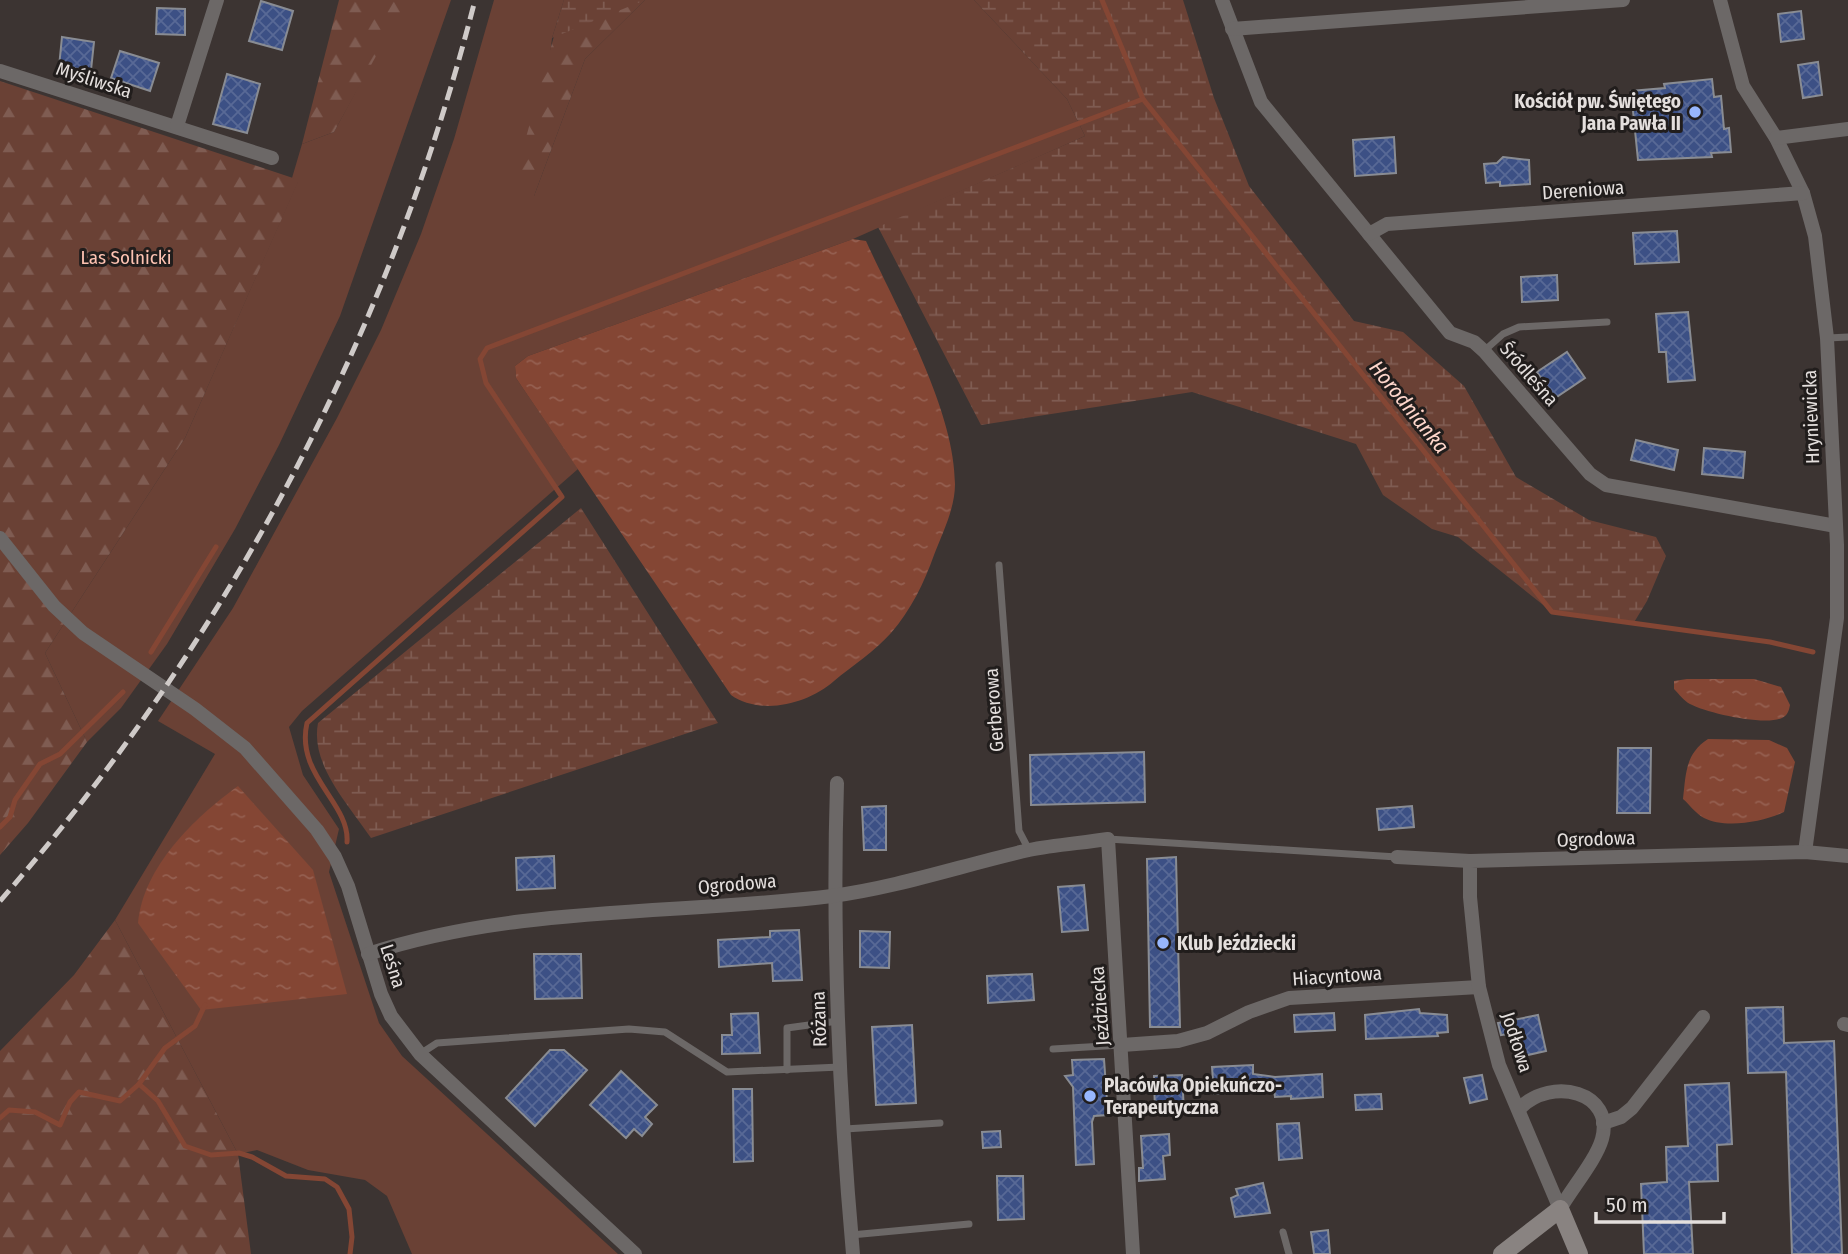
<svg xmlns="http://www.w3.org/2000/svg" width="1848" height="1254" viewBox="0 0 1848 1254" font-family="'Fira Sans Condensed',sans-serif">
	<defs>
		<pattern id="forest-firs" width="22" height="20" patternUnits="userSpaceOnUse" patternTransform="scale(1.75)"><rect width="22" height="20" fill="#6a4135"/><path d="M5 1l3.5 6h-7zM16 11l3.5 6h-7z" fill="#7f5c52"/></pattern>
		<pattern id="wetland-marsh" width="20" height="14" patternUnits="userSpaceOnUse" patternTransform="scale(1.75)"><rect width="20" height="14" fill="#6a4135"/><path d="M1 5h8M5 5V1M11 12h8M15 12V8" fill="none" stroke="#7f5c52"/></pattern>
		<pattern id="water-ripples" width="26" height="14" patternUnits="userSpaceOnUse" patternTransform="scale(1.75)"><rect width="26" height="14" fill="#844634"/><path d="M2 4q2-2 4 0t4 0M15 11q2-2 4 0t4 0" fill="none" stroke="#956051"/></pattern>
		<pattern id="building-cross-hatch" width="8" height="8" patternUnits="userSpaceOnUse" patternTransform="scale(1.75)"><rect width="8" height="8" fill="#3c5085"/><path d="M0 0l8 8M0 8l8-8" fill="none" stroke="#586996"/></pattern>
	</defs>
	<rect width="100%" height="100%" fill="#3c3432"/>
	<g fill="#6a4135">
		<path d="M405 0H451L340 316 279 445 235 529 167 644 121 708 87 742 45 653 185 438 298 181 292 178 302 144 334 132Z"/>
		<path d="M494 0H564L552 38 534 196 585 59 645 0H974L1067 99 1085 136 853 239 528 356 515 366 516 378 578 469 302 711 289 727 303 775 339 829 329 872 379 1023 402 1056 618 1254H412L387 1196 365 1180 308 1170 257 1150 238 1154 115 920 215 754 158 721 233 608 337 418 381 330 421 234 454 139Z"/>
	</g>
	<g fill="url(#forest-firs)">
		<path d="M339 0H407L334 132 302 144Z"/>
		<path d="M564 0H645L585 59 534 196 520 178 522 152Z"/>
		<path d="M0 81 299 180 185 438 45 653 87 742 28 823 0 855Z"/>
		<path d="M115 920 238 1154 251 1254H0V1051L74 975Z"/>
	</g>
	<g fill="url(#wetland-marsh)">
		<path d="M564 0H645L552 38Z"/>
		<path d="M974 0H1183L1214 98 1249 186 1354 321 1403 332 1464 386 1516 477 1589 520 1656 537 1666 556 1647 601 1633 624 1552 612 1458 537 1432 529 1383 495 1356 444 1192 392 981 425 878 227 1085 136 1067 99Z"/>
		<path d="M581 508 718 723 371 838C349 805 310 765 318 723Z"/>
	</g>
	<g fill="url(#water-ripples)">
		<path d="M853 239 866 241C897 309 955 410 955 484 955 508 943 532 934 555 924 583 911 610 891 633 875 651 852 666 834 681 808 704 761 716 731 695L516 378 515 366 528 356Z"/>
		<path d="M1687 679H1754L1781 687 1790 705C1789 710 1788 715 1782 718 1764 726 1707 713 1690 704 1684 701 1679 694 1674 689V681Z"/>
		<path d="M1708 739 1769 740 1787 748 1795 762 1784 812C1764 822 1725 829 1704 818 1696 814 1689 804 1683 799 1686 774 1685 754 1708 739Z"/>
		<path d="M238 786 313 870 347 994 201 1010 138 923C143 867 194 818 238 786Z"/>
	</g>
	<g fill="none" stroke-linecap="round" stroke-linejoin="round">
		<g stroke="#844634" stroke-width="5">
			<path d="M1102 0 1143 99 1552 612 1770 642 1813 652"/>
			<path d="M151 652 216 547"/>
			<path d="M0 827 10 817 15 800 40 764 60 754 123 692"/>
			<path d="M347 842C350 803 295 775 307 723L562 497 486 383 480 359 487 348 1143 99"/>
			<path d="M139 1084 158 1101 185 1146 211 1155 239 1153 252 1157 286 1176 325 1179 337 1187 349 1209 352 1237 350 1254"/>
			<path d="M0 1118 9 1110 35 1112 60 1125 70 1102 79 1092 120 1101 139 1084 165 1048 195 1026 205 1005"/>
		</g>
	</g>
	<g fill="url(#building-cross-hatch)" stroke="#898c93" stroke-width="2">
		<path d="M261 1 293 11 282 50 249 41Z"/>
		<path d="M157 8 185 9V35L156 34Z"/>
		<path d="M1801 11 1804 39 1781 42 1778 14Z"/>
		<path d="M62 37 94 42 91 70 59 67Z"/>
		<path d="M120 51 159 63 150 91 111 78Z"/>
		<path d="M1818 62 1822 95 1803 98 1798 65Z"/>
		<path d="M227 74 260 84 247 133 213 124Z"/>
		<path d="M1712 79 1714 97 1721 96 1724 129 1729 128 1731 152 1711 153 1712 157 1638 160 1631 91 1665 88 1664 84Z"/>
		<path d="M1394 137 1396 173 1355 176 1353 140Z"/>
		<path d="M1503 157 1529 160 1530 184 1500 186V182L1486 183 1484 164 1497 163Z"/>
		<path d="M1677 231 1679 262 1635 264 1633 233Z"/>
		<path d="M1557 275 1558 300 1522 302 1521 277Z"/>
		<path d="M1688 312 1695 380 1668 382 1666 352H1659L1656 314Z"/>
		<path d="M1567 352 1585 378 1555 398 1537 372Z"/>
		<path d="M1636 440 1678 450 1674 470 1631 460Z"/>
		<path d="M1704 448 1745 452 1743 478 1702 474Z"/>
		<path d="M1618 748H1651L1650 813H1617Z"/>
		<path d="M1144 752 1145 802 1031 805 1030 755Z"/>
		<path d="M886 806V850H864L862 807Z"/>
		<path d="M1412 806 1414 827 1379 830 1377 809Z"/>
		<path d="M554 856 555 888 517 890 516 858Z"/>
		<path d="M1176 857 1180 1027H1150L1147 859Z"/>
		<path d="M1084 885 1088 930 1062 932 1058 887Z"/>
		<path d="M799 930 802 980 773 981 772 963 719 967 718 940 770 937V931Z"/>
		<path d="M860 931 890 932 889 968 860 967Z"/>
		<path d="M534 954H581L582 998 535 999Z"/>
		<path d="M1032 974 1034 1000 988 1003 987 976Z"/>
		<path d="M1783 1007 1784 1043 1834 1041 1842 1254H1792L1786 1072 1748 1073 1746 1008Z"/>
		<path d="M1419 1009 1420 1013 1447 1015 1448 1032 1437 1033 1438 1036 1366 1039 1365 1015Z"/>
		<path d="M758 1013 760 1053 722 1054V1035H732L731 1014Z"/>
		<path d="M1334 1013 1335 1030 1295 1032 1294 1015Z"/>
		<path d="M1538 1015 1546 1051 1519 1057 1514 1033 1501 1035 1498 1023Z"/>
		<path d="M912 1025 916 1103 876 1105 872 1027Z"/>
		<path d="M550 1050H564L587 1070 535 1126 506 1098Z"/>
		<path d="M1104 1059 1108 1115 1094 1116 1092 1122 1094 1164 1076 1165 1073 1087 1065 1076 1073 1075 1072 1060Z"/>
		<path d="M1253 1065V1074L1275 1077 1322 1074 1323 1097 1291 1099V1096L1275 1097 1274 1090 1214 1094 1212 1067Z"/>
		<path d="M621 1071 657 1105 645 1117 652 1124 642 1136 634 1129 626 1138 590 1105Z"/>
		<path d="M1182 1075 1184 1111 1155 1113 1154 1076Z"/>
		<path d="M1482 1075 1487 1099 1470 1103 1464 1078Z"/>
		<path d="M1729 1083 1732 1144 1717 1145 1718 1181 1689 1182 1693 1254H1644L1641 1184 1667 1182 1666 1147 1688 1146 1685 1085Z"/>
		<path d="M733 1089H752L753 1161 734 1162Z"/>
		<path d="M1381 1094 1382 1109 1356 1110 1355 1095Z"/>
		<path d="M1299 1123 1302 1158 1279 1160 1277 1124Z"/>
		<path d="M1000 1131 1001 1147 983 1148 982 1132Z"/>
		<path d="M1169 1134 1170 1155 1163 1156 1165 1179 1139 1181V1168H1143L1141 1136Z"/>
		<path d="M997 1176H1023L1024 1219 998 1220Z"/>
		<path d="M1263 1183 1270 1213 1235 1217 1231 1198 1238 1195 1236 1189Z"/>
		<path d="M1328 1230 1330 1254H1314L1311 1232Z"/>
	</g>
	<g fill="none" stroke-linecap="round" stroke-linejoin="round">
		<g stroke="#6c6867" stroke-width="7">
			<path d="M1828 338 1848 337"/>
			<path d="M1484 351 1503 334 1519 327 1607 322"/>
			<path d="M999 565 1019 831 1029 850"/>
			<path d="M1108 839 1397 857"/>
			<path d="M1053 1049 1121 1045"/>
			<path d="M420 1054 437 1043 629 1029 665 1032 727 1072 840 1067"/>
			<path d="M787 1070V1028L838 1021"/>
			<path d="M845 1129 940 1123"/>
			<path d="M1283 1232 1289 1254"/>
			<path d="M851 1235 969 1224"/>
		</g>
		<g stroke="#6c6867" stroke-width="14">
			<path d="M1222 0 1261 102 1450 333 1474 342 1484 351 1590 474 1606 485 1836 526"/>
			<path d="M1720 0 1743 86 1776 138 1803 193 1815 236 1827 338 1837 545V618L1805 852"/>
			<path d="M1232 29 1623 0"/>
			<path d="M0 71 272 158"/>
			<path d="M177 126 217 0"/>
			<path d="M1776 138 1848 129"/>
			<path d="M1369 234 1387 224 1803 193"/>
			<path d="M0 538 54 606 83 633 195 709 245 748 317 830 335 857 348 886 381 994 391 1016 420 1054 635 1254"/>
			<path d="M837 783C832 940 839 1097 853 1254"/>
			<path d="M1397 857 1470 861"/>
			<path d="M368 954C518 905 677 915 832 896 899 887 963 865 1029 850 1054 845 1082 843 1108 839L1133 1254"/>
			<path d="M1844 1024 1848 1025"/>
			<path d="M1122 1045 1178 1041 1207 1033 1249 1012 1289 998 1479 987"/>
			<path d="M1520 1108C1552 1076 1615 1092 1602 1139 1596 1160 1572 1188 1560 1209"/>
			<path d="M1603 1123 1621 1117 1632 1108 1703 1017"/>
			<path d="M1560 1209 1499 1065 1479 987 1470 897V861L1805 852 1848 856"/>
		</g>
		<path stroke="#898381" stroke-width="18" d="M1502 1254 1560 1209 1579 1254"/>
		<path stroke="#cfcac8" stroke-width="5" stroke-dasharray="14 7" stroke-linecap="butt" d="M0 901C227 642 390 334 475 0"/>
	</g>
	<g fill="#97b6fd" stroke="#211d1c" stroke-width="2.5">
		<circle cx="1695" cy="112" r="7"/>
		<circle cx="1163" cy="943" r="7"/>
		<circle cx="1090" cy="1096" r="7"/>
	</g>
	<g text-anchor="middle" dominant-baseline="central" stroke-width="6" stroke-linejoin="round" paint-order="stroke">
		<g font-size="19" fill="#e4dfdd" stroke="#211d1c">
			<text transform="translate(94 80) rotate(18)">Myśliwska</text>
			<text transform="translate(1583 190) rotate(-4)">Dereniowa</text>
			<text transform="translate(1529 374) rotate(49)">Śródleśna</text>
			<text transform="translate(1811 417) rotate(-92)">Hryniewicka</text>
			<text transform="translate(994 710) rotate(-94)">Gerberowa</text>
			<text transform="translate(1596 839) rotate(-2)">Ogrodowa</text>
			<text transform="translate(737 884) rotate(-5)">Ogrodowa</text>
			<text transform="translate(393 966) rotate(72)">Leśna</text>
			<text transform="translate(1337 976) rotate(-4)">Hiacyntowa</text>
			<text transform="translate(1100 1006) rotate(-94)">Jeździecka</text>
			<text transform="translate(819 1019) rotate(-92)">Różana</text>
			<text transform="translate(1517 1042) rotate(72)">Jodłowa</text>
		</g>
		<g font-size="19" font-weight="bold" fill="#e4dfdd" stroke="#211d1c" text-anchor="start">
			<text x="1681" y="101" text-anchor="end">Kościół pw. Świętego<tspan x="1681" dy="22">Jana Pawła II</tspan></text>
			<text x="1177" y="943">Klub Jeździecki</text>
			<text x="1104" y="1085">Placówka Opiekuńczo-<tspan x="1104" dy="22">Terapeutyczna</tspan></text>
		</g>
		<g font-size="19" fill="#fec3b2" stroke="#211d1c">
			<text x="126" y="257">Las Solnicki</text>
		</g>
		<g font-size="21" font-style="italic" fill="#fed6cb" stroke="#211d1c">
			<text transform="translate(1409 407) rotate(51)">Horodnianka</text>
		</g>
	</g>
	<path d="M1596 1212v10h128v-10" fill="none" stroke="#e4dfdd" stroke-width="3.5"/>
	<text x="1606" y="1212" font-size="21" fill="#e4dfdd" stroke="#211d1c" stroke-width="5" paint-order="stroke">50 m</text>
</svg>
